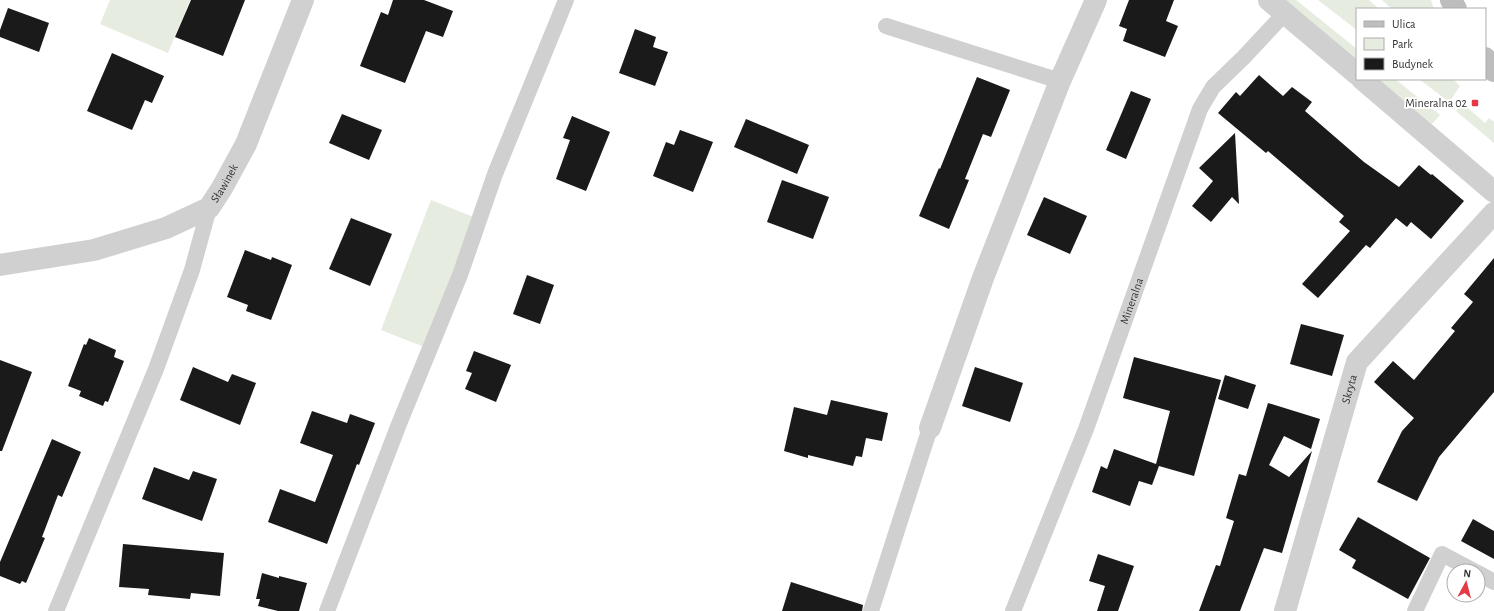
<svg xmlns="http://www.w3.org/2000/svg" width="1494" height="611" viewBox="0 0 1494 611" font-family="'Alegreya Sans',sans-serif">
	<rect width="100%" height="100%" fill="#fff"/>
	<g fill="#e6ecdf">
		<path d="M110 0H190L168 53 100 24Z"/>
		<path d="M1285 0H1296L1357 49V61Z"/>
		<path d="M1318 0H1369L1379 9H1357V30Z"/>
		<path d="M1382 0H1431L1434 9H1392Z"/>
		<path d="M1378 79H1395L1440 115 1432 124Z"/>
		<path d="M1419 79H1453L1460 86 1449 102Z"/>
		<path d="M1462 103 1485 123 1489 118 1494 122V143L1456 111Z"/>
		<path d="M431 200 481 220 424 347 381 330Z"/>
	</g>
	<g fill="#1a1a1a">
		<path d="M191 0H245L223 56 175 37Z"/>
		<path d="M393 0H424L453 11 443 37 426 31 405 83 360 66 381 12 388 15Z"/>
		<path d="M1129 0H1174L1166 21 1178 26 1165 57 1123 41 1127 29 1119 26Z"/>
		<path d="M8 8 49 23 39 52 0 37V30Z"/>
		<path d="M635 29 656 37 653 47 668 52 655 86 619 73Z"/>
		<path d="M112 53 164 76 152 103 145 100 132 130 87 111Z"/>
		<path d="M1259 75 1283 96 1292 87 1312 102 1305 111 1364 162 1399 187 1419 165 1431 175 1432 174 1464 201 1431 239 1411 222 1407 227 1396 218 1370 248 1366 245 1318 298 1302 284 1350 231 1339 222 1344 216 1268 151 1266 153 1218 113 1236 92 1240 96Z"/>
		<path d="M977 77 1010 90 991 137 983 134 965 179 969 180 949 229 919 216 939 168 940 169Z"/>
		<path d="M1131 91 1151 99 1126 159 1106 150Z"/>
		<path d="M342 114 382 130 369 160 329 143Z"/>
		<path d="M572 116 610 132 586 191 556 179 570 140 563 138Z"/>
		<path d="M746 119 809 145 797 174 734 147Z"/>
		<path d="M680 130 713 142 693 192 653 176 666 142 674 145Z"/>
		<path d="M1235 133 1239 204 1232 197 1211 222 1192 206 1213 181 1199 168Z"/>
		<path d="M782 180 829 197 813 239 767 222Z"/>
		<path d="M1044 197 1087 216 1070 254 1027 235Z"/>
		<path d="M351 218 392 234 370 286 329 269Z"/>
		<path d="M245 250 271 260 272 257 292 265 271 320 246 311 248 305 227 297Z"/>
		<path d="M1494 258V392L1439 457 1417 501 1377 482 1402 431 1414 418 1374 382 1393 361 1414 380 1455 331 1451 328 1473 302 1464 294Z"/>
		<path d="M527 275 554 285 540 324 513 314Z"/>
		<path d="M1301 324 1344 335 1332 376 1290 364Z"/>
		<path d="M89 338 116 350 114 357 124 361 108 402 105 401 103 406 79 396 81 391 68 386 84 344 86 345Z"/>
		<path d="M474 351 511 365 496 402 465 389 472 373 466 371Z"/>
		<path d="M1134 357 1221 380 1194 476 1159 466 1152 485 1139 481 1130 506 1092 492 1101 466 1107 469 1114 449 1156 464 1170 411 1123 398Z"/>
		<path d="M0 360 32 372 2 451H0Z"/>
		<path d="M193 367 228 382 232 374 256 383 240 425 180 400Z"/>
		<path d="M975 367 1023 383 1010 422 962 406Z"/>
		<path d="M1225 375 1256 385 1248 409 1218 399Z"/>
		<path d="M831 400 888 413 882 441 866 438 862 457 856 456 853 466 808 455V458L784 451 794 407 827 415Z"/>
		<path d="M1268 403 1320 419 1311 449 1284 436 1269 465 1289 477 1312 451 1282 553 1264 548 1240 611H1199L1216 565 1220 566 1234 521 1226 518 1239 474 1246 476Z"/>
		<path d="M312 411 347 423 350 414 375 423 359 465 357 464 327 544 268 522 280 489 315 502 333 455 300 443Z"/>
		<path d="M52 439 81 452 62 497 58 495 42 537 45 538 26 583 22 581 20 584 0 576V562Z"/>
		<path d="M154 467 189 480 193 471 217 479 202 521 142 499Z"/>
		<path d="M1358 517 1430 558 1408 599 1352 568 1356 560 1339 550Z"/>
		<path d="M1473 519 1494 531V559L1461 541Z"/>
		<path d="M123 544 224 553 220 596 191 593 190 599 148 595 149 589 119 587Z"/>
		<path d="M1098 554 1134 566 1118 611H1097L1105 586 1089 581Z"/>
		<path d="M262 573 279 578V576L307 583 299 611H278L258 606 260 599H256Z"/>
		<path d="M791 582 863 605 862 611H782Z"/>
	</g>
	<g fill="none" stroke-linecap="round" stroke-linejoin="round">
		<g stroke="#d0d0d0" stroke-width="16">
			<path d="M886 26 1060 81"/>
			<path d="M1478 573 1494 582"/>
			<path d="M56 611 156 369 192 270 209 208"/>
			<path d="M327 611 399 424 460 275 495 174 566 0"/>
			<path d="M871 611 930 428"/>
			<path id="s1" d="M1013 611 1086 429 1200 109 1213 87 1244 57 1285 13"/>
			<path d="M1415 611 1442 554 1474 571"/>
		</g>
		<g stroke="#d0d0d0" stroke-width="22">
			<path d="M1269 0 1357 74"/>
			<path d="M1362 79 1494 192"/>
			<path id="s2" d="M0 265 94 250 166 228 209 208 222 188 246 144 303 0"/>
			<path d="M930 428 983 278 1060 81 1096 0"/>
			<path id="s3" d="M1285 611 1357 362 1494 213"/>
		</g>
		<g stroke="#bdbdbd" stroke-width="22">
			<path d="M1451 0 1456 9"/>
			<path d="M1485 58 1494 71"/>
		</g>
	</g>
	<rect fill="#e63946" stroke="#fff" stroke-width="1.5" x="1471" y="99" width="8" height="8" rx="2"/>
	<g text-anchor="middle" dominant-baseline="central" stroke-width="4" stroke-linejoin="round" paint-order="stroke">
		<g font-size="12" fill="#333" stroke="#fff" text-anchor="end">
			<text x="1467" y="103">Mineralna 02</text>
		</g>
		<g font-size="12" fill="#333" stroke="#fff">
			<text stroke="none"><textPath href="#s2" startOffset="247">Sławinek</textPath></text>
			<text stroke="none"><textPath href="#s1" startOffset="332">Mineralna</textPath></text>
			<text stroke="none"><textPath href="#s3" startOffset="231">Skryta</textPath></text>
		</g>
	</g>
	<rect x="1356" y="8" width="130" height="72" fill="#ffffff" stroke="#adadad"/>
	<rect x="1364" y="21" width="20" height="6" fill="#bdbdbd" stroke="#adadad"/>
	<text x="1392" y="28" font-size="12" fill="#333333">Ulica</text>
	<rect x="1364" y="38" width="20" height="12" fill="#e6ecdf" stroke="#adadad"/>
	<text x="1392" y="48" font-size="12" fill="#333333">Park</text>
	<rect x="1364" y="58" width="20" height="12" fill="#1a1a1a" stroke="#adadad"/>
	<text x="1392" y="68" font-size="12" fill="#333333">Budynek</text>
	<g transform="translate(1466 583) rotate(7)"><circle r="19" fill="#ffffff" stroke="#adadad"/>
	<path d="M0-3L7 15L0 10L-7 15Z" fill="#e63946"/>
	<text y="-6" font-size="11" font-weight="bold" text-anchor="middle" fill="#333333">N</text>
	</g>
</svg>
